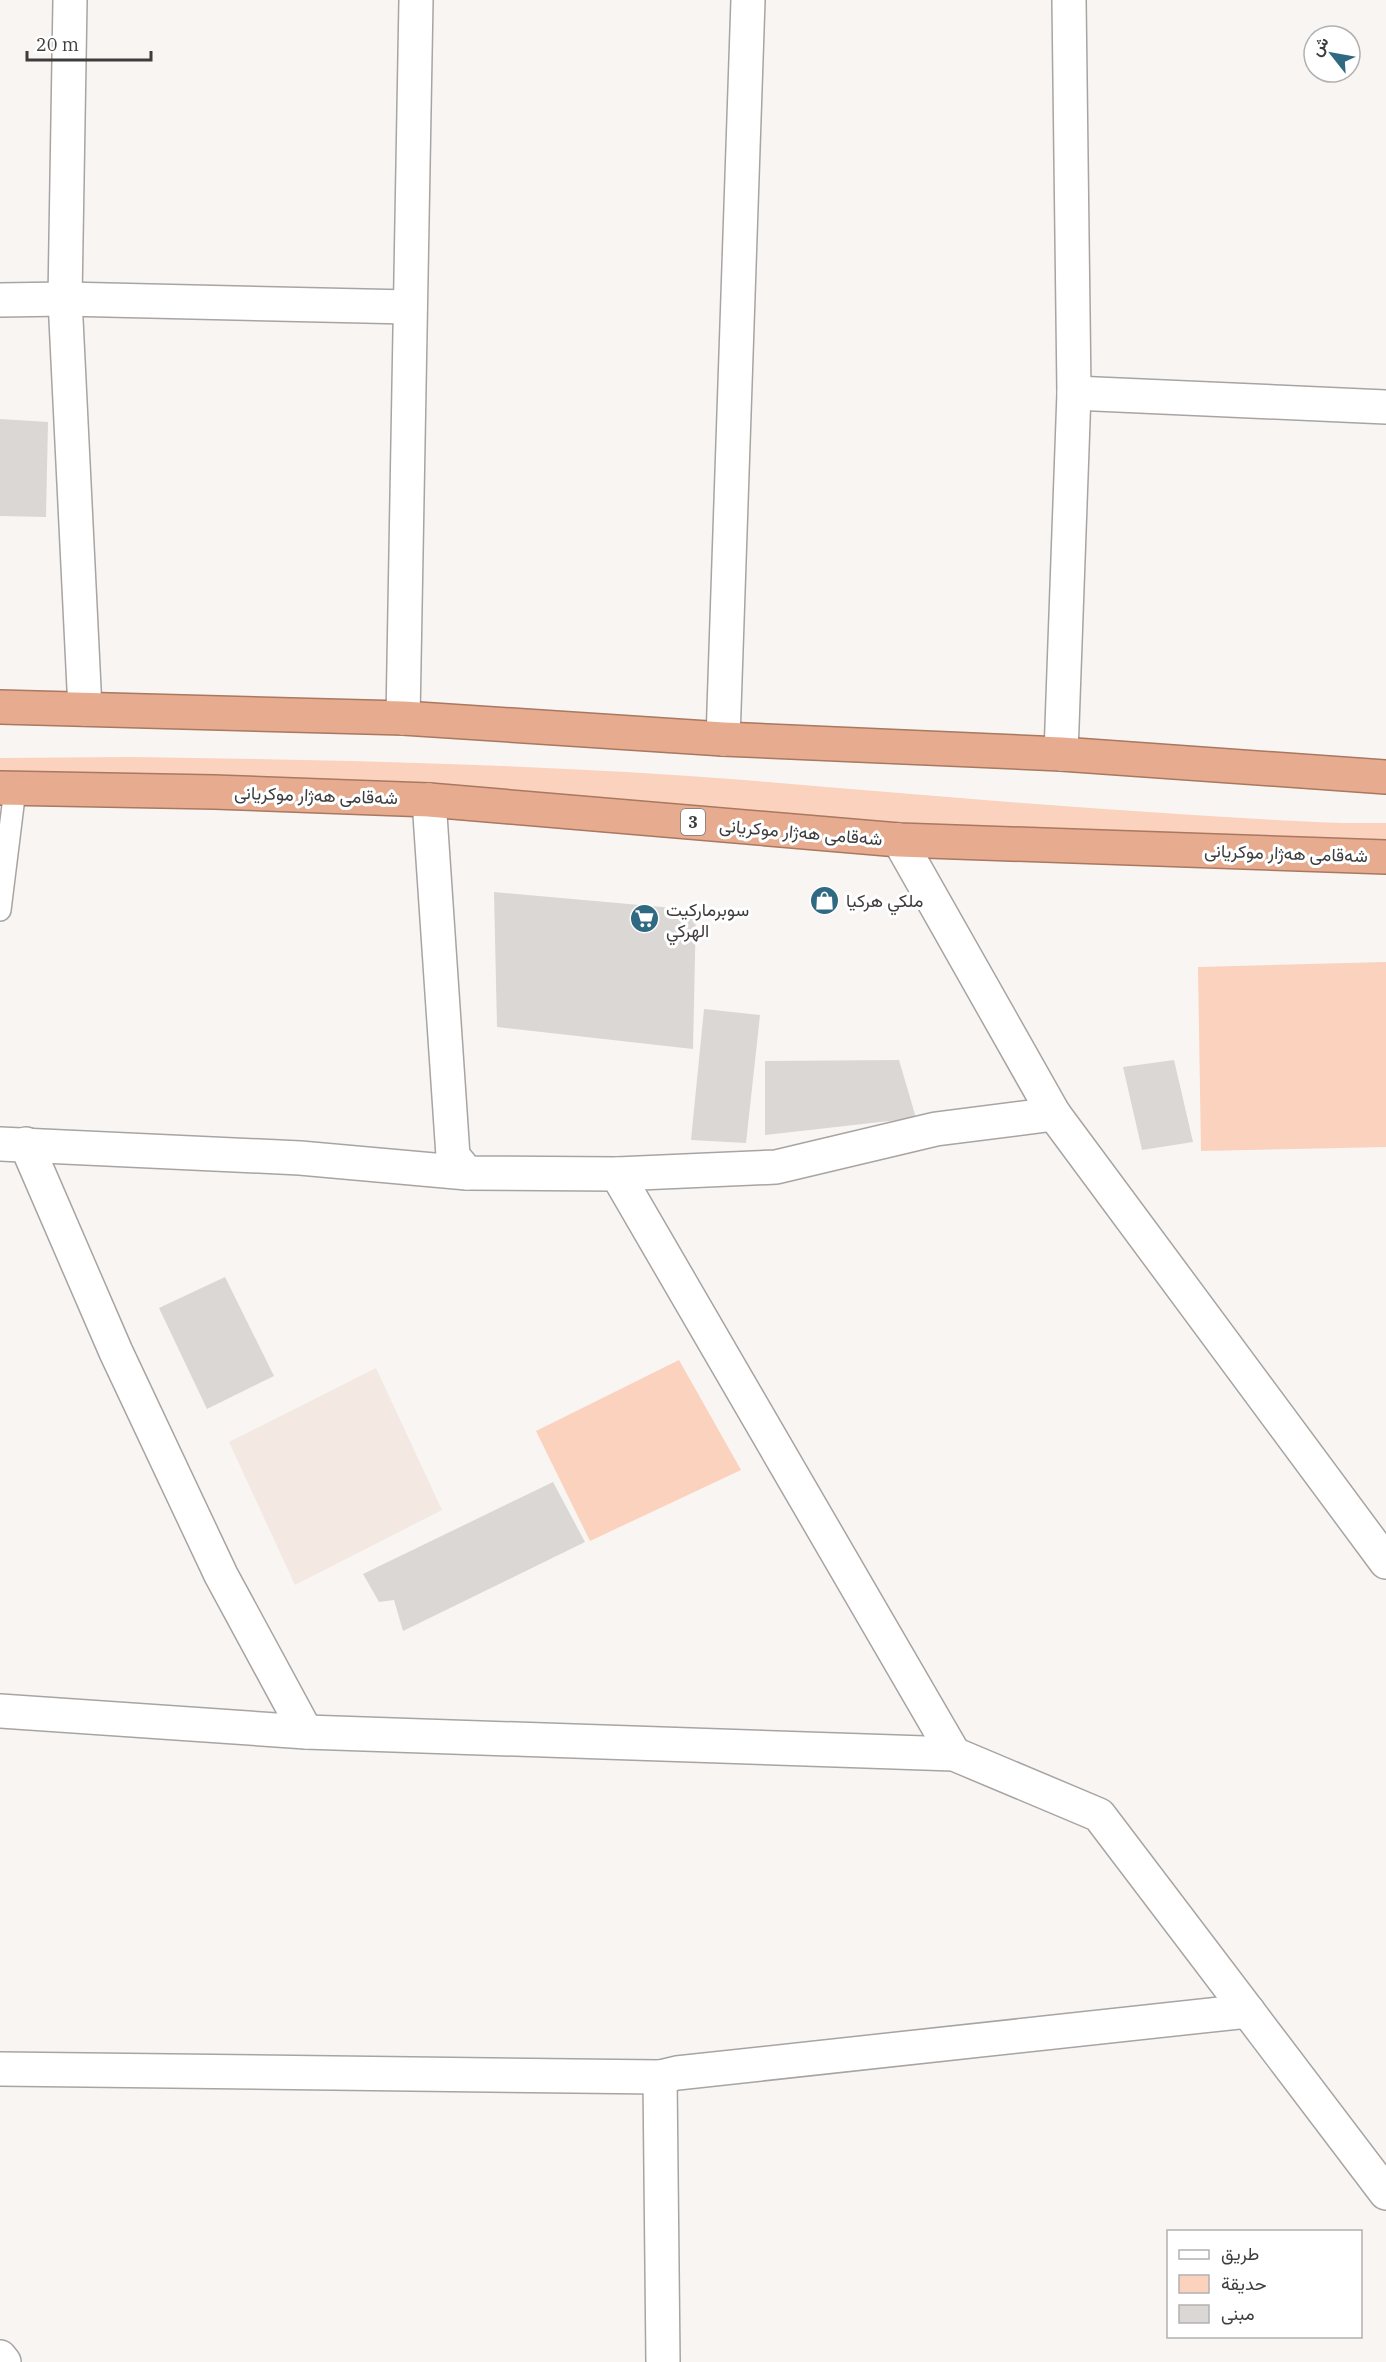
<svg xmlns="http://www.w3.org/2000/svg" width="1386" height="2362" viewBox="0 0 1386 2362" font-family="'IBM Plex Serif',Vazirmatn,serif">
	<rect width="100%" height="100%" fill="#f9f5f3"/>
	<path fill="#f3e8e2" d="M376 1368 442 1510 295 1585 229 1442Z"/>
	<g fill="#fbd2bd">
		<path d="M132 757C336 760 541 764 744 780 889 792 1033 805 1178 814 1247 818 1317 824 1386 823V858L0 783V758Z"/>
		<path d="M1386 962V1147L1201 1151 1198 967Z"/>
		<path d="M679 1360 741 1470 590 1541 536 1431Z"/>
	</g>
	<g fill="#dbd7d5">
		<path d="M0 419 48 422 46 517 0 516Z"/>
		<path d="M494 892 696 910 693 1049 497 1027Z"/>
		<path d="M704 1009 760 1015 746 1143 691 1140Z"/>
		<path d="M899 1060 916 1118 765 1135V1061Z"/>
		<path d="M1174 1060 1193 1142 1142 1150 1123 1067Z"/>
		<path d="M225 1277 274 1376 207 1409 159 1308Z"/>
		<path d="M553 1482 585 1542 403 1631 394 1600 379 1602 363 1574Z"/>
	</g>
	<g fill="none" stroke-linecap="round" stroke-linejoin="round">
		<defs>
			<path id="service" d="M0 910 15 789"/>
			<g id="minor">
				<path d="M70 0 65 299 85 709"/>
				<path d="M0 300 65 299 409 307"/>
				<path d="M1074 393 1386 407"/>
				<path d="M403 718 416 0"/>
				<path d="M723 739 748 0"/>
				<path d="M1061 754 1074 393 1069 0"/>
				<path d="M429 800 453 1156 467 1173 617 1174 776 1167 936 1129 1054 1114"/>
				<path d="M899 840 1054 1114 1386 1562"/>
				<path d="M0 1144 300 1158 467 1173"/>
				<path d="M26 1144 116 1352 221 1575 306 1732"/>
				<path d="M617 1174 954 1754"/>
				<path d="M0 1711 306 1732 954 1754 1099 1815 1386 2193"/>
				<path d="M0 2069 660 2077 677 2073 1248 2011"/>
				<path d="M660 2077 663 2362"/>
				<path d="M0 2357 4 2362"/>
			</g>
			<g id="trunk">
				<path d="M0 707 403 718 723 739 1061 754 1386 777"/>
				<path d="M0 788 214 792 429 800 899 840 1386 857"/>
			</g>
		</defs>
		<use href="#service" stroke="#a8a4a2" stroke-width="24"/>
		<use href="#minor" stroke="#a8a4a2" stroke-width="36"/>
		<use href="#trunk" stroke="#a87860" stroke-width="36"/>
		<use href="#service" stroke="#fff" stroke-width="21"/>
		<use href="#minor" stroke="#fff" stroke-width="33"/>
		<use href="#trunk" stroke="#e7ac8f" stroke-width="33"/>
	</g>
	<defs>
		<symbol id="shop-disc" viewBox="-11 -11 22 22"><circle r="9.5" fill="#2f6a82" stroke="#fff"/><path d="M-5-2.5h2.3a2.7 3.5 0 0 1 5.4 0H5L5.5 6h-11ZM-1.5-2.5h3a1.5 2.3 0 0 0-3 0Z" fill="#fff"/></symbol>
		<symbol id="supermarket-disc" viewBox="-11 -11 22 22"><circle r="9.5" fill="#2f6a82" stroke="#fff"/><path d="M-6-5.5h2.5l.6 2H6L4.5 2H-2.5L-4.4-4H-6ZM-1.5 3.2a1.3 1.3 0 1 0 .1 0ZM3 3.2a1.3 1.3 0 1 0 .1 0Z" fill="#fff"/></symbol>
	</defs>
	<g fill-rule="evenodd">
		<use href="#shop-disc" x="808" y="884" width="33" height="33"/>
		<use href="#supermarket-disc" x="628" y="902" width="33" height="33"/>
	</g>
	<g text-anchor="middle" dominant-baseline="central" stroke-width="6" stroke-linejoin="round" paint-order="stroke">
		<rect fill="#fff" stroke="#787676" stroke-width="1.5" x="681" y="809" width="24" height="26" rx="4.5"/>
		<g font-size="16" font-weight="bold" fill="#3e3c3c">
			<text x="693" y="822">3</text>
		</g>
		<g font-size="18" fill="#3e3c3c" stroke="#fff">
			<text transform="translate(316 795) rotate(2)">شەقامی ھەژار موکریانی</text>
			<text transform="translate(801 832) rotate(5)">شەقامی ھەژار موکریانی</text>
			<text transform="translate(1286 853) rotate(2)">شەقامی ھەژار موکریانی</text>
		</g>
		<g font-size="18" fill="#3e3c3c" stroke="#fff" text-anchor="start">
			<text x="846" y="900">ملكي هركيا</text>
			<text x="666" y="909">سوبرماركيت<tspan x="666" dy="21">الهركي</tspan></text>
		</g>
	</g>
	<rect x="1167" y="2230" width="195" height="108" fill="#ffffff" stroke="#b2b1b1" stroke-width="1.5"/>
	<rect x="1179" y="2250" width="30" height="9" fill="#ffffff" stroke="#b2b1b1" stroke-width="1.5"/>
	<text x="1221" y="2260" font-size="18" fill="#3e3c3c">طريق</text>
	<rect x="1179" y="2275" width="30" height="18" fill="#fbd2bd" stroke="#b2b1b1" stroke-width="1.5"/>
	<text x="1221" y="2290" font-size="18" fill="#3e3c3c">حديقة</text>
	<rect x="1179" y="2305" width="30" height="18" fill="#dbd7d5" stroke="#b2b1b1" stroke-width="1.5"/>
	<text x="1221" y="2320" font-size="18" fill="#3e3c3c">مبنى</text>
	<g transform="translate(1332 54) rotate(301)"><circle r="28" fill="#ffffff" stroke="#b2b1b1" stroke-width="1.5"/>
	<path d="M0-4.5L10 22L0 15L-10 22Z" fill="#2f6a82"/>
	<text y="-9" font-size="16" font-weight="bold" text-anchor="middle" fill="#3e3c3c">ش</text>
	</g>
	<path d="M27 51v9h124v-9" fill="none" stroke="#3e3c3c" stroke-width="3"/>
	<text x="36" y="51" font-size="18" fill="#3e3c3c" stroke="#ffffff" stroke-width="4.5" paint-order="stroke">20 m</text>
</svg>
